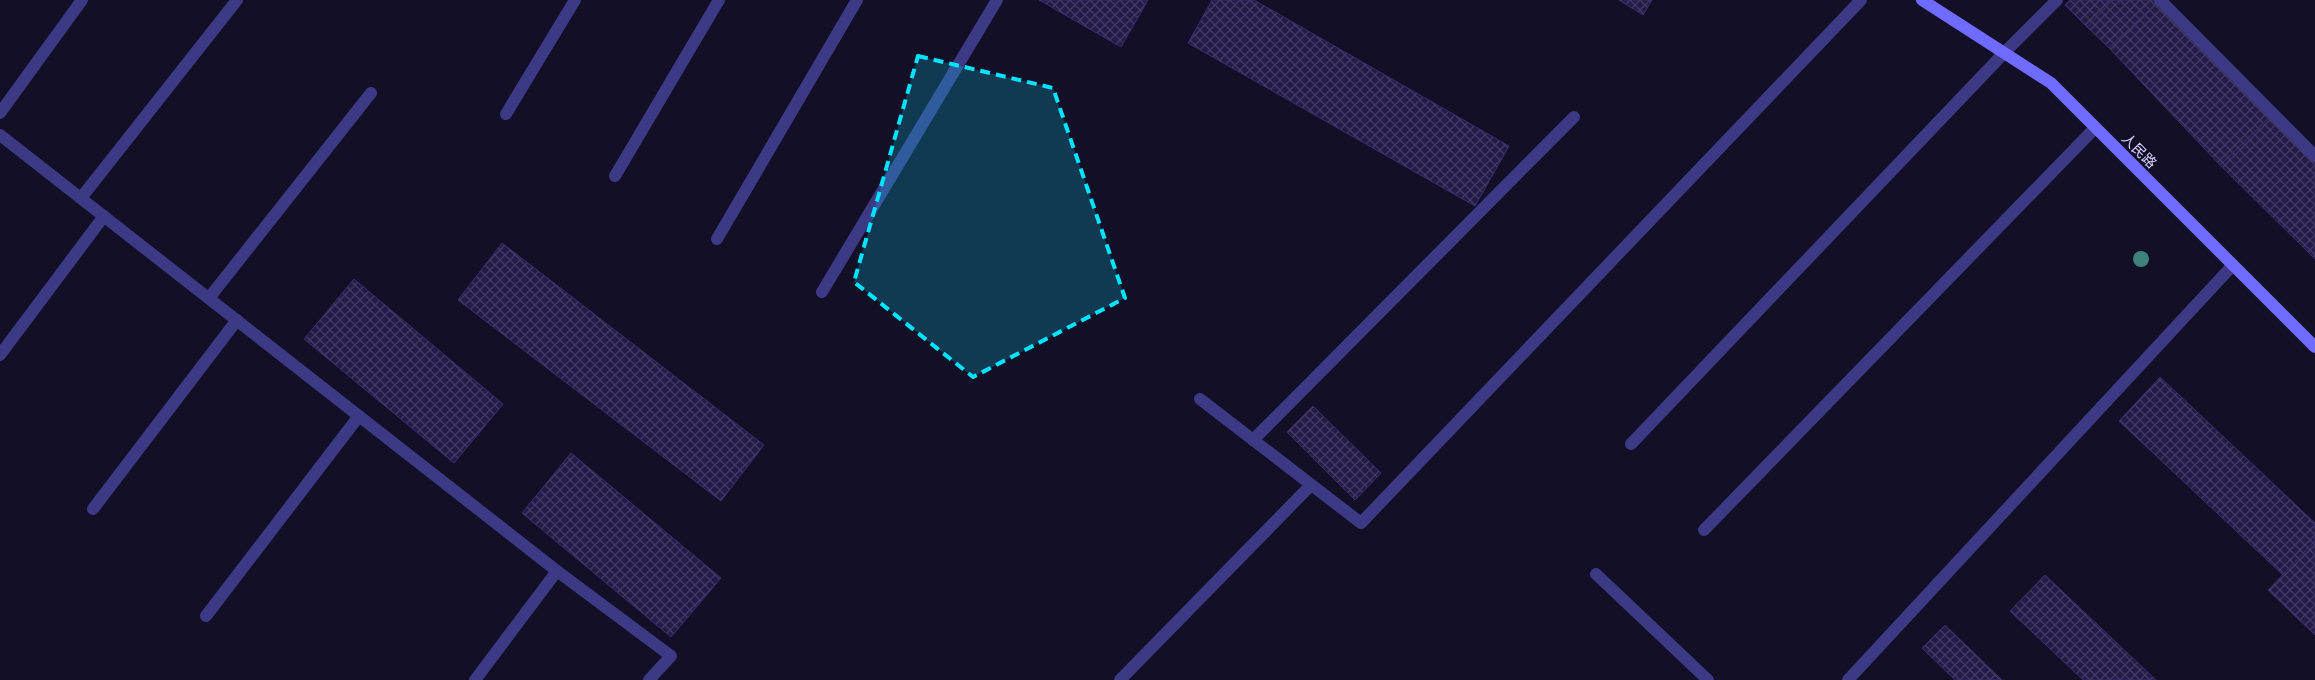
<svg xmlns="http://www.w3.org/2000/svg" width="2315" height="680" viewBox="0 0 2315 680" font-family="Figtree,'Noto Sans SC',sans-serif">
	<defs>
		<pattern id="building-cross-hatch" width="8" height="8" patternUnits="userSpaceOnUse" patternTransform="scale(1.25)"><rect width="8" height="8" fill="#241b47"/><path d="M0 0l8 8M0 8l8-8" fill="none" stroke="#433b63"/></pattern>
	</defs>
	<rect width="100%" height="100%" fill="#130f26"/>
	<g fill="url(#building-cross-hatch)" stroke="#3b2d73">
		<path d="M1039 0H1148L1121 47Z"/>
		<path d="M1212 0H1254L1509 146 1475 206 1188 43Z"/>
		<path d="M1619 0H1652L1643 15Z"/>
		<path d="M2070 0H2113L2087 27 2065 5Z"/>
		<path d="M2113 0H2156L2158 2 2109 48 2087 27Z"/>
		<path d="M2158 2 2269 118 2220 165 2109 48Z"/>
		<path d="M2269 118 2315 163V259L2220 165Z"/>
		<path d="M502 243 764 445 721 501 458 300Z"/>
		<path d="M354 279 503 404 454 463 304 339Z"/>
		<path d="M2160 377 2315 523V541L2283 575 2119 421Z"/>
		<path d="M1313 406 1381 473 1355 500 1287 432Z"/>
		<path d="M571 453 721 578 671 637 522 513Z"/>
		<path d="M2315 541V635L2268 590Z"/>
		<path d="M2045 575 2156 680H2083L2010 611Z"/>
		<path d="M1945 625 2002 680H1955L1922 648Z"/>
	</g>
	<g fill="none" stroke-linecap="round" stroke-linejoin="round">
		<g stroke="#3d3a85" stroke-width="12">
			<path d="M2160 0 2315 156"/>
			<path d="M2004 53 2057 0"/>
		</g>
		<g stroke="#3d3a85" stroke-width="12">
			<path d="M0 113 82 0"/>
			<path d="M506 114 575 0"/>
			<path d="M0 135 557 571 671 656 649 680"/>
			<path d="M615 176 719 0"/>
			<path d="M81 198 237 0"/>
			<path d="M717 239 857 0"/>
			<path d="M822 292 997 0"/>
			<path d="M209 298 371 93"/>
			<path d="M0 355 104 216"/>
			<path d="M1200 399 1361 523 1861 0"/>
			<path d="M1253 440 1574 117"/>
			<path d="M1631 444 2004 53"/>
			<path d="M93 509 237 320"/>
			<path d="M1704 530 2095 128"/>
			<path d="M1596 574 1708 680"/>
			<path d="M206 616 359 416"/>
			<path d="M475 680 557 571"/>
			<path d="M1120 680 1311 485"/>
			<path d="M1848 680 2233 265"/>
		</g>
		<path stroke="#6f6bff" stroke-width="12" d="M1922 0 2051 83 2315 347"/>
	</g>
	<circle fill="#3d827b" cx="2141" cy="259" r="8"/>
	<path fill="#00e5ff" fill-opacity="0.2" stroke="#00e5ff" stroke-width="4" stroke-dasharray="10 6" stroke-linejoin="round" d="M918 56 1053 88 1125 298 973 377 854 282Z"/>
	<g text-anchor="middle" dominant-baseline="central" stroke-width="4" stroke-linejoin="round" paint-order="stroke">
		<g font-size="14" fill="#d9d4ff" stroke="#130f26">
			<text transform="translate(2139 151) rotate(45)">人民路</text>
		</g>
	</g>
</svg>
